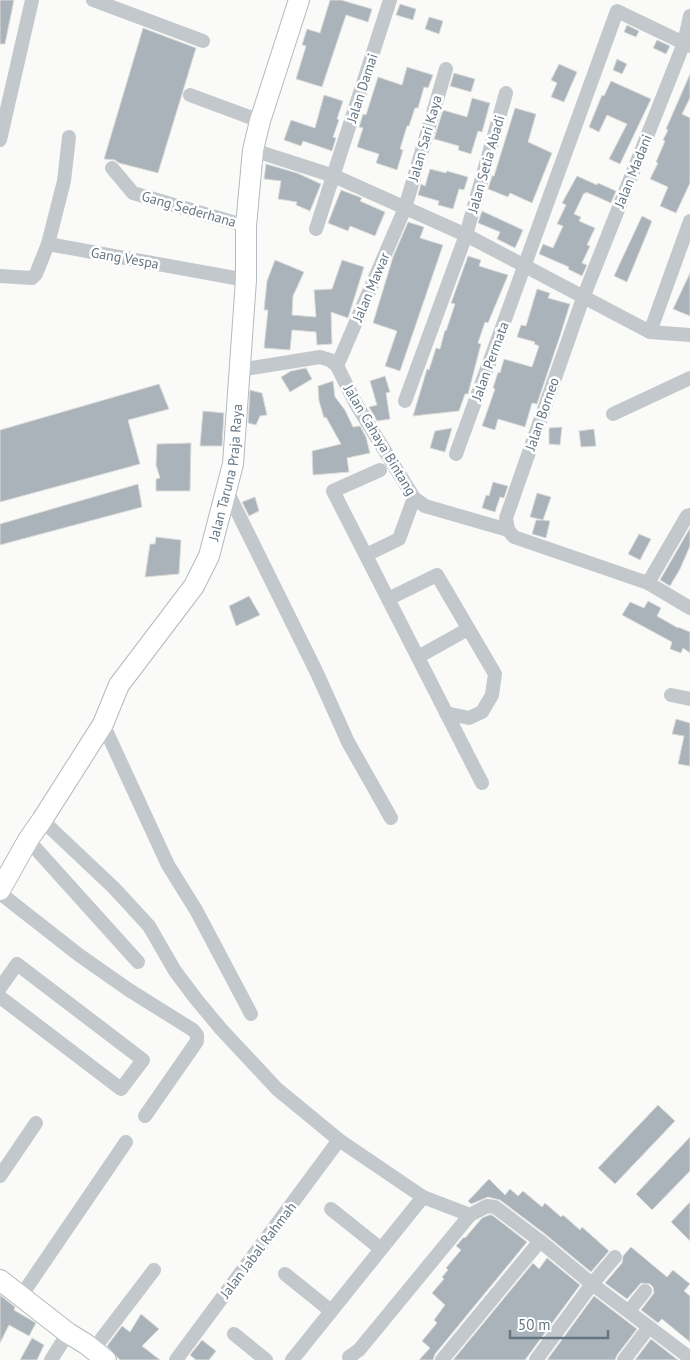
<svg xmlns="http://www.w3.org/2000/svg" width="690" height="1360" viewBox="0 0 690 1360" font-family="'PT Sans',sans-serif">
	<rect width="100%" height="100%" fill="#fafaf8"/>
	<g fill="#aab3b9" stroke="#dcdcda">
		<path d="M0 0H14L5 44H0Z"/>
		<path d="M330 0H341L372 9 368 22 346 15 322 87 296 79 306 46 302 45 307 29 320 33Z"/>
		<path d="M400 4 416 9 413 20 396 15Z"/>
		<path d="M429 17 443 21 439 34 425 29Z"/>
		<path d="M627 25 639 31 636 37 624 32Z"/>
		<path d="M143 28 196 48 158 173 119 163 115 160 104 159Z"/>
		<path d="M657 40 670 46 666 54 653 48Z"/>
		<path d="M617 59 627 64 622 74 613 70Z"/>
		<path d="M559 64 577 72 564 102 551 97 557 83 551 80Z"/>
		<path d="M407 67 433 75 428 88 424 87 418 108H415L409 126H407L400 149 403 150 397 170 376 163 379 154 357 147 363 128 359 127 363 114 366 115 378 77 402 85Z"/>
		<path d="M454 73 475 79 471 92 450 86Z"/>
		<path d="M690 74V98L682 114 690 118V183L676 213 660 206 668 187 650 179 658 163 656 162 665 141 663 140 668 130 666 129Z"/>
		<path d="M611 81 651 99 620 164 609 159 627 124 607 115 599 132 589 127 602 95 604 96Z"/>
		<path d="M324 95 343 101 337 119 339 120 333 137 336 138 332 151 303 141 301 146 284 140 291 120 315 128Z"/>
		<path d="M472 98 490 103 482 132 478 131 471 154 458 150 459 146 434 139 443 110 467 117Z"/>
		<path d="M515 108 536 114 528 142 552 153 532 203 510 193 508 197 488 189 492 176H494Z"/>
		<path d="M266 164 297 173 321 184 310 211 296 205 297 202 278 199 281 181 264 179Z"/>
		<path d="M430 169 446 173 447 171 468 177 464 190 459 189 453 209 438 205 439 201 418 195 421 184 425 186Z"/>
		<path d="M577 176 597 185 598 183 616 191 611 203 586 192V194L584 193 574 214 581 217 579 221 595 228 587 245 590 246 582 263 587 265 582 276 568 269 569 267 539 254 543 244 553 248 563 226 557 224 566 205 562 203Z"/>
		<path d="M341 190 362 198 360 201 385 212 375 236 350 226 348 231 328 223Z"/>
		<path d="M482 211 523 230 515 248 497 239 500 232 478 223Z"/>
		<path d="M642 216 652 221 627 282 614 276Z"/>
		<path d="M408 222 424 227 420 238 443 245 400 371 385 366 397 331 373 323 393 257Z"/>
		<path d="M468 256 481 260 479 266 508 275 488 323 485 322 478 343 481 344 468 394H465L459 411 413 416 427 369 429 370 436 348 440 349 445 330 446 331 455 304 451 303Z"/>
		<path d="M275 260 304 272 293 296 292 315 316 317 314 290 332 289 342 260 364 267 348 318 331 312 332 344 317 345 316 332 292 330 290 350 264 348 268 310H264L267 281Z"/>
		<path d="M690 273V316L673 309Z"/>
		<path d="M537 289 550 293 548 298 570 304 560 336 537 404 532 403 525 427 498 419 495 430 482 426 495 389 493 388 498 372 500 373 504 359 532 367 539 346 534 344 535 342 517 337 521 325 526 326Z"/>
		<path d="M306 368 312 379 290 392 281 377 291 371Z"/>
		<path d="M385 376 390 392 386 393 390 419 377 421 369 407 377 405 370 381Z"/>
		<path d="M333 381 335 397 345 410 353 427 360 426 366 437 370 453 347 458 349 472 313 475 312 451 341 444 326 417 324 418 319 401 318 386Z"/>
		<path d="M159 384 169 409 128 420 140 464 0 502V430Z"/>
		<path d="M250 390 262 393 267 415 260 416 256 425 248 423Z"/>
		<path d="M203 411 224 413 222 446H200Z"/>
		<path d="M562 427 560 445 549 444V428Z"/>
		<path d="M452 428 445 452 430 448 435 431Z"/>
		<path d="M594 429 596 446 581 447 579 431Z"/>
		<path d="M191 443 190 491H156V479L160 478 156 465 157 444Z"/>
		<path d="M493 482 508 486 504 498 500 497 495 512 482 508 486 495 489 496Z"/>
		<path d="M138 484 142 507 0 545V524Z"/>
		<path d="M537 493 551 497 543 520 550 521 546 538 532 534 536 520H543L530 517Z"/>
		<path d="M255 497 259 511 249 516 242 502Z"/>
		<path d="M690 528V546L680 569 670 586 660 580Z"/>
		<path d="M639 534 651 539 640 560 628 554Z"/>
		<path d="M156 537 181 540 179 574 145 577 150 544H155Z"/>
		<path d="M249 596 260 615 236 626 229 606Z"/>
		<path d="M648 601 661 608 657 616 678 628V627L690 632V653L683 648 681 653 670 649 672 642 622 615 630 602 644 608Z"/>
		<path d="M676 719 690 723V766L678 764 684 736 672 734Z"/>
		<path d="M658 1105 675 1121 615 1184 598 1168Z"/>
		<path d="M690 1137V1171L652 1210 636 1194Z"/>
		<path d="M489 1179 505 1195 510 1189 518 1196 523 1191 542 1207 545 1203 561 1217 563 1215 580 1230 582 1227 609 1251 591 1272 545 1234 500 1200 488 1197 471 1204 468 1201Z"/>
		<path d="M690 1202V1241L671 1222Z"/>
		<path d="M489 1215H492L527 1242 435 1354 433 1360H419L430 1348 422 1341 437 1323 434 1320 445 1305 432 1293 444 1279 442 1277 448 1270 446 1268 461 1250 456 1246 464 1237 465 1238 482 1218Z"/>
		<path d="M631 1247 667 1277 673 1270 690 1284 684 1291 690 1296V1342L662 1319 658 1323 641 1310 654 1293 653 1287 650 1284 641 1283 627 1299 605 1283 622 1263 623 1256Z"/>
		<path d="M547 1258 580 1285 525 1360H453L533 1263 539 1269Z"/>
		<path d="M0 1295 15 1307 14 1310 36 1323 29 1336 9 1325 0 1343Z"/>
		<path d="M594 1296 637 1329 617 1355 615 1360H547Z"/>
		<path d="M141 1314 159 1329 142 1346 160 1360H120L107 1346 122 1326 130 1332Z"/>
		<path d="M32 1338 44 1345 37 1360H20Z"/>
		<path d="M651 1339 674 1357 678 1360H635Z"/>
		<path d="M202 1340 216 1351 209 1360H196L190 1355Z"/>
	</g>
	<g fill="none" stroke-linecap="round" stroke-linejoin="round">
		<defs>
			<g id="secondary">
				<path id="s1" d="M0 890 28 840 42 820 103 724 119 685 194 586 209 556 233 464 246 280V226L253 150 260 121 299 0"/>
				<path d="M0 1280 68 1333 86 1344 106 1360"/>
			</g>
		</defs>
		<use href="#secondary" stroke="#b3babf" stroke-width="22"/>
		<g stroke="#c3c8cc" stroke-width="14">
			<path d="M93 0 203 41"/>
			<path d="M190 95 260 121"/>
			<path d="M0 140 32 0"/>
			<path d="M253 150 334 176 466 235 650 332 690 335"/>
			<path d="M112 168 133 193 246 226"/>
			<path d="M316 229 390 0"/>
			<path d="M48 244 64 181 69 137"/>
			<path d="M0 276 32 278 36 274 48 244 246 280"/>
			<path d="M650 332 690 221"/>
			<path d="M337 366 405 208 446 69"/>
			<path d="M239 370 320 357 330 360 337 366 356 404 414 498 425 506 508 530 514 537 648 583 690 608"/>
			<path d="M405 401 466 235 506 93"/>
			<path d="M613 414 690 378"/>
			<path d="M456 454 617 11 690 46"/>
			<path d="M380 470 333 491 482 783"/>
			<path d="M227 491 317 673 348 742 391 818"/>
			<path d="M508 530 506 518 583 298 684 43 690 16"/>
			<path d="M366 555 399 539 414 498"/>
			<path d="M648 583 687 516 690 515"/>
			<path d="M388 599 437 575 495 674 492 695 482 712 469 718 446 713"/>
			<path d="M418 657 468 629"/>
			<path d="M671 695 690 699"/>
			<path d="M103 724 168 865 196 910 251 1014"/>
			<path d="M42 820 114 888 149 926 175 971 196 999 221 1029 277 1089 339 1140 423 1197 470 1215"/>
			<path d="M28 840 138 962"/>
			<path d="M0 893 79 955 129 990 193 1030 197 1035V1041L193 1047 145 1116"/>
			<path d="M0 988 17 964 143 1060 121 1089 0 997"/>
			<path d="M0 1176 36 1123"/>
			<path d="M331 1209 381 1249"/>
			<path d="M285 1274 331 1311"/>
			<path d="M21 1296 126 1142"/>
			<path d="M629 1311 645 1291"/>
			<path d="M234 1334 266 1360"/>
			<path d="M93 1350 154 1270"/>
			<path d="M51 1360 68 1333"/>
			<path d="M176 1360 339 1140"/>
			<path d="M292 1360 423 1197"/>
			<path d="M351 1360 349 1357 359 1350 470 1215 487 1206 495 1207 540 1241 592 1284 690 1358"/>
			<path d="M442 1360 540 1241"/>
			<path d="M536 1360 592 1284 615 1257"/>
			<path d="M624 1360 649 1327"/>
		</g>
		<use href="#secondary" stroke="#fff" stroke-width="20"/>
	</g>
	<g text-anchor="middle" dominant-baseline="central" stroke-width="5" stroke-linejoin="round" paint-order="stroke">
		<g font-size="14" fill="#657683" stroke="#fff">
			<text transform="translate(362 88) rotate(-72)">Jalan Damai</text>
			<text transform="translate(425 138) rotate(-74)">Jalan Sari Kaya</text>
			<text transform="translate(486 164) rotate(-74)">Jalan Setia Abadi</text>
			<text transform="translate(633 171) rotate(-68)">Jalan Madani</text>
			<text transform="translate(189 209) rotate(16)">Gang Sederhana</text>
			<text transform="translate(125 258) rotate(10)">Gang Vespa</text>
			<text transform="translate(371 287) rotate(-67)">Jalan Mawar</text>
			<text transform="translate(490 361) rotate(-70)">Jalan Permata</text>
			<text transform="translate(542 414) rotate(-71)">Jalan Borneo</text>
			<text transform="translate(380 440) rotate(59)">Jalan Cahaya Bintang</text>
			<text stroke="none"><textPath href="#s1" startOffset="481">Jalan Taruna Praja Raya</textPath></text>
			<text transform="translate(258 1250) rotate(-53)">Jalan Jabal Rahmah</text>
		</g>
	</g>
	<path d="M510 1330v8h98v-8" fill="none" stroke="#657683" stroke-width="2.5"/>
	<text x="518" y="1330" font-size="15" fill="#657683" stroke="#ffffff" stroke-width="4" paint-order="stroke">50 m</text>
</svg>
